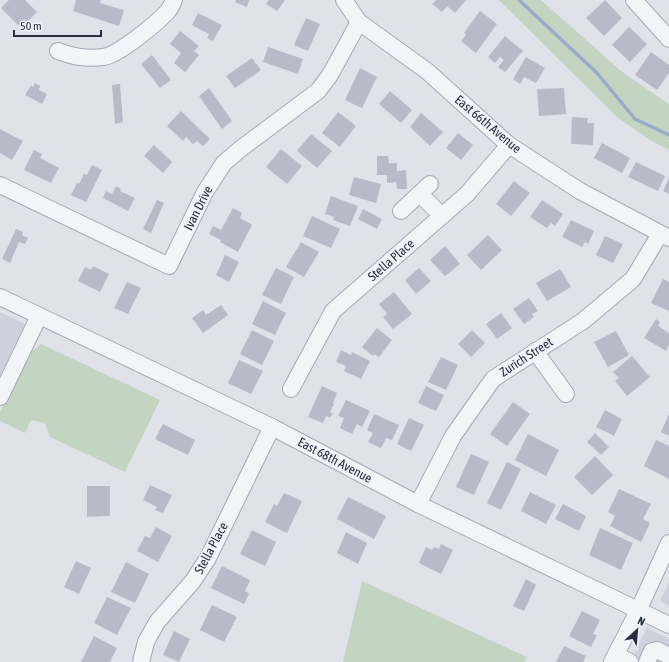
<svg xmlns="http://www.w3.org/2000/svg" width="669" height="662" viewBox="0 0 669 662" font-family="'Asap Condensed',sans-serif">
	<rect width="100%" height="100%" fill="#e0e2ea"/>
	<g fill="#ced1dc">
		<path d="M0 312 25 324 0 376Z"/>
		<path d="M669 581V606L660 601Z"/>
		<path d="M647 628 669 639V662H630Z"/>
	</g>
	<g fill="#c3d4c1">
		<path d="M499 0H541L621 71 669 104V150L650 140 617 117Z"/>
		<path d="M41 344 160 400 125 472 50 437 45 423 31 420 25 433 0 421V412L30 353Z"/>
		<path d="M362 581 527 657 524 662H343Z"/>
	</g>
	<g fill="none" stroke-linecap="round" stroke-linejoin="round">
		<path stroke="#99abcb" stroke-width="3.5" d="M519 0 597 73 635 119 669 135"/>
	</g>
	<g fill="#b7bbc7">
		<path d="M9 0H25L37 12 21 28 1 8Z"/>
		<path d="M76 0H101L100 3 124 10 119 26 73 11Z"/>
		<path d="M236 0H249L247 7 235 2Z"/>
		<path d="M269 0H285L277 11 266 4Z"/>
		<path d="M436 0H466L455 13 447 6 442 12 432 4Z"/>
		<path d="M605 0 622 18 604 36 586 18Z"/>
		<path d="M480 11 497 24 476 53 461 41 466 35 464 33Z"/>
		<path d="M198 13 222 25 213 41 207 38 209 34 192 25Z"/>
		<path d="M306 18 320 24 308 51 294 45Z"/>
		<path d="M629 27 647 44 630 62 612 45Z"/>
		<path d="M180 31 199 46 194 51 199 55 185 72 174 63 181 53 170 44Z"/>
		<path d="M505 36 523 51 505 72 498 67 504 60 500 57 495 63 488 57Z"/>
		<path d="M268 47 303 59 298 74 263 62Z"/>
		<path d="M651 52 669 65V73L657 90 635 75Z"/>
		<path d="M152 55 171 80 160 88 141 64Z"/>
		<path d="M526 57 545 68 536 83 524 77 520 84 513 79Z"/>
		<path d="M252 58 261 70 235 88 226 76Z"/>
		<path d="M360 68 377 77 362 108 345 100Z"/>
		<path d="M35 83 40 86 39 90 47 94 42 104 25 95 31 85 33 87Z"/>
		<path d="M120 84 123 122 115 124 112 85Z"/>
		<path d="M209 88 232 121 222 129 199 96Z"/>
		<path d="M564 88 566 114 539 116 537 89Z"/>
		<path d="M390 91 412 110 401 123 379 104Z"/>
		<path d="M181 111 210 139 203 146 197 141 193 144 186 137 183 141 167 126Z"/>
		<path d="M338 112 356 126 340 147 322 133Z"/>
		<path d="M421 113 443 132 430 146 410 127Z"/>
		<path d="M572 117 588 118 587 123H594L593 145 571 144Z"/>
		<path d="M0 129 23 141 12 160 0 153Z"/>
		<path d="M458 133 473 145 461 160 446 148Z"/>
		<path d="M311 134 332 151 317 168 297 151Z"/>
		<path d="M602 143 630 158 622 173 594 158Z"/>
		<path d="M154 145 172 162 163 173 144 156Z"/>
		<path d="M281 149 302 166 287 184 266 167Z"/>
		<path d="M34 150 42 154 40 158 59 168 51 183 24 170Z"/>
		<path d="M377 156H388L389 163H397V171L406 170 407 189H397L396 182 387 183V175H377Z"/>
		<path d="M636 162 665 176 658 191 628 177Z"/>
		<path d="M92 165 102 170 86 202 71 195 77 183 79 184 84 174 87 175Z"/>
		<path d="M354 177 381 184 376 203 349 195Z"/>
		<path d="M669 178V194L663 191Z"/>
		<path d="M514 181 530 193 511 216 496 204Z"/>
		<path d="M116 186 121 189 120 191 135 198 128 211 103 198 106 191 112 194Z"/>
		<path d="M331 196 358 206 350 226 333 220 334 217 325 214Z"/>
		<path d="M157 200 164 203 151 233 143 229Z"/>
		<path d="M542 200 563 214 555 226 551 223 547 228 530 217Z"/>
		<path d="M233 208 242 213 240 218 252 225 238 252 220 242 221 240 209 234 213 226 221 230Z"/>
		<path d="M363 209 382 219 377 229 358 219Z"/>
		<path d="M312 216 340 229 331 248 303 236Z"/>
		<path d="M571 220 594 231 588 244 585 242 582 247 562 237Z"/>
		<path d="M16 229 23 232 22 235 28 238 25 244 19 242 10 263 2 259Z"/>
		<path d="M488 235 502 250 481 270 467 255Z"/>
		<path d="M605 236 623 244 613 263 596 255Z"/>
		<path d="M301 242 319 252 304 277 286 267Z"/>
		<path d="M445 246 460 264 445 276 430 260Z"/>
		<path d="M225 255 239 262 229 282 216 275Z"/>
		<path d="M93 266 109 274 100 292 78 281 85 267 91 270Z"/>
		<path d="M276 268 294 277 281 304 262 295Z"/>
		<path d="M419 268 431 281 416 294 405 280Z"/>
		<path d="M560 269 571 287 547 301 536 283Z"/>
		<path d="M663 279 669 282V311L651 303Z"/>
		<path d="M127 282 141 288 128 314 114 308Z"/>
		<path d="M394 292 412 314 393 329 383 317 387 314 379 304Z"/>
		<path d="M529 298 538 311 532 314 534 317 524 324 513 309Z"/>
		<path d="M263 301 286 313 275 335 252 324Z"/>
		<path d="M221 305 228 315 203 333 192 318 203 310 206 315Z"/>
		<path d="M501 313 512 328 497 339 486 324Z"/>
		<path d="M656 319 660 322 658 326 669 333V345L666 351 644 338Z"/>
		<path d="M377 328 392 340 379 357 374 354 373 356 362 347Z"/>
		<path d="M252 330 274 341 262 365 240 354Z"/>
		<path d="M472 330 485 343 471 357 458 344Z"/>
		<path d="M616 331 629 355 608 367 594 342Z"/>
		<path d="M341 350 351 355 352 352 370 361 361 379 344 371 346 366 336 362Z"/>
		<path d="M632 356 650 377 627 396 615 381 619 378 613 372Z"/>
		<path d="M441 357 458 365 446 390 428 382Z"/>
		<path d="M239 360 263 371 251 394 228 383Z"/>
		<path d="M322 386 337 393 333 403 334 404 330 412 333 413 330 418 326 416 323 423 308 417Z"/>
		<path d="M426 386 444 395 436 411 418 403Z"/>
		<path d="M346 400 370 411 362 427 357 424 352 434 340 428 344 418 338 416Z"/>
		<path d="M513 402 530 414 507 446 490 434Z"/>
		<path d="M605 410 622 419 614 436 596 427Z"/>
		<path d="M374 414 399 425 392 440 386 438 381 448 368 442 373 433 367 430Z"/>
		<path d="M669 414V436L661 432Z"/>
		<path d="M409 418 424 425 411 451 397 444Z"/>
		<path d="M163 424 195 440 188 455 155 439Z"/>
		<path d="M595 433 609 447 601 455 587 442Z"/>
		<path d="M528 434 559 450 546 476 515 460Z"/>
		<path d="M656 440 669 446V479L644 466Z"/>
		<path d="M471 454 489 462 474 495 456 487Z"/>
		<path d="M595 456 613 475 592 495 574 477Z"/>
		<path d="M507 462 521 469 501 510 487 503Z"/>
		<path d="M150 485 172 495 163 513 155 510 157 507 143 500Z"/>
		<path d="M87 486H110V516L87 517Z"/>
		<path d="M619 489 651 504 643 519 650 523 641 542 610 526 615 516 608 512Z"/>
		<path d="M530 492 556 505 546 524 521 511Z"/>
		<path d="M284 493 302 501 287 533 265 522 274 504 277 506Z"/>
		<path d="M348 497 386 516 374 539 337 519Z"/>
		<path d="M563 504 586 516 579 531 555 519Z"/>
		<path d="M156 527 172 536 158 562 137 551 145 536 150 538Z"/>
		<path d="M600 528 633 543 621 570 589 555Z"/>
		<path d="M252 530 276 542 265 566 240 554Z"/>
		<path d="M346 532 367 543 358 564 337 553Z"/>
		<path d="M441 544 453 550 441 574 419 563 426 547 432 550 434 547 439 549Z"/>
		<path d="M76 561 91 568 79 594 64 587Z"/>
		<path d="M126 562 149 574 135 603 111 592Z"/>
		<path d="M222 566 250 580 245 591 249 594 244 604 211 588Z"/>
		<path d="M526 579 536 585 524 611 513 606Z"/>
		<path d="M107 597 131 608 117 635 94 623Z"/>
		<path d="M212 605 237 617 224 642 200 630Z"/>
		<path d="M582 611 600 620 593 634 597 635 591 647 569 636Z"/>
		<path d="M174 631 190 639 179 662 163 655Z"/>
		<path d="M94 636 117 648 110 662H81Z"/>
		<path d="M564 646 586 656 583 662H556Z"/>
	</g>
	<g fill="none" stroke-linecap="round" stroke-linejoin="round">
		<defs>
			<g id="minor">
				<path d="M344 0 359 22 427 71 509 145 580 191 669 238"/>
				<path d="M634 0 669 39"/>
				<path d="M58 51C74 57 86 59 103 57 119 55 157 23 168 11 171 8 172 4 174 0"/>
				<path d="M0 185 169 266 205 192 224 163 239 150 318 91 330 75 359 22"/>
				<path d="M420 194 442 216"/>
				<path d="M401 211 430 184"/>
				<path d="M0 297 272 427 418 504 669 625"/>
				<path d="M535 351 566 394"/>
				<path d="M291 389 333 311 467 194 509 145"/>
				<path d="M0 397 39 316"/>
				<path d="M418 504 453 436 493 379 583 321 633 279 660 234"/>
				<path d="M616 655 630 662"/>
				<path d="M141 662 146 642 157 622 193 581 208 558 272 427"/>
				<path d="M612 662 638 611 669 543"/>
				<path d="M647 662 652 651 657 650 669 656"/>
			</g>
		</defs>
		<use href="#minor" stroke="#a5a8b4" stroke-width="18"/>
		<use href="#minor" stroke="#f3f4f8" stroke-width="16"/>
	</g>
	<g text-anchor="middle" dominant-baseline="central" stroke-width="3" stroke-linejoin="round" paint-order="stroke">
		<g font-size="13" fill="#282e42" stroke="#f0f2f7">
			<text transform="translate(488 124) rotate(40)">East 66th Avenue</text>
			<text transform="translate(198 208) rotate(-63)">Ivan Drive</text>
			<text transform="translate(391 260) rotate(-41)">Stella Place</text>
			<text transform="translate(526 357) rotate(-33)">Zurich Street</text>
			<text transform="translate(335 460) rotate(28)">East 68th Avenue</text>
			<text transform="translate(211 548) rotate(-62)">Stella Place</text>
		</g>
	</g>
	<g transform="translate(637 630) rotate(26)" stroke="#f0f2f7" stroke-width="3" paint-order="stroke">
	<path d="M0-3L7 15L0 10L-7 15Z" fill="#282e42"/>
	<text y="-6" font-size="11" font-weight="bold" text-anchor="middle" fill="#282e42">N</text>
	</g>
	<path d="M14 30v6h87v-6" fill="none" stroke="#282e42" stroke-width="2"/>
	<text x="20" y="30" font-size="12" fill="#282e42" stroke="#f0f2f7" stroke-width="3" paint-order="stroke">50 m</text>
</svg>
